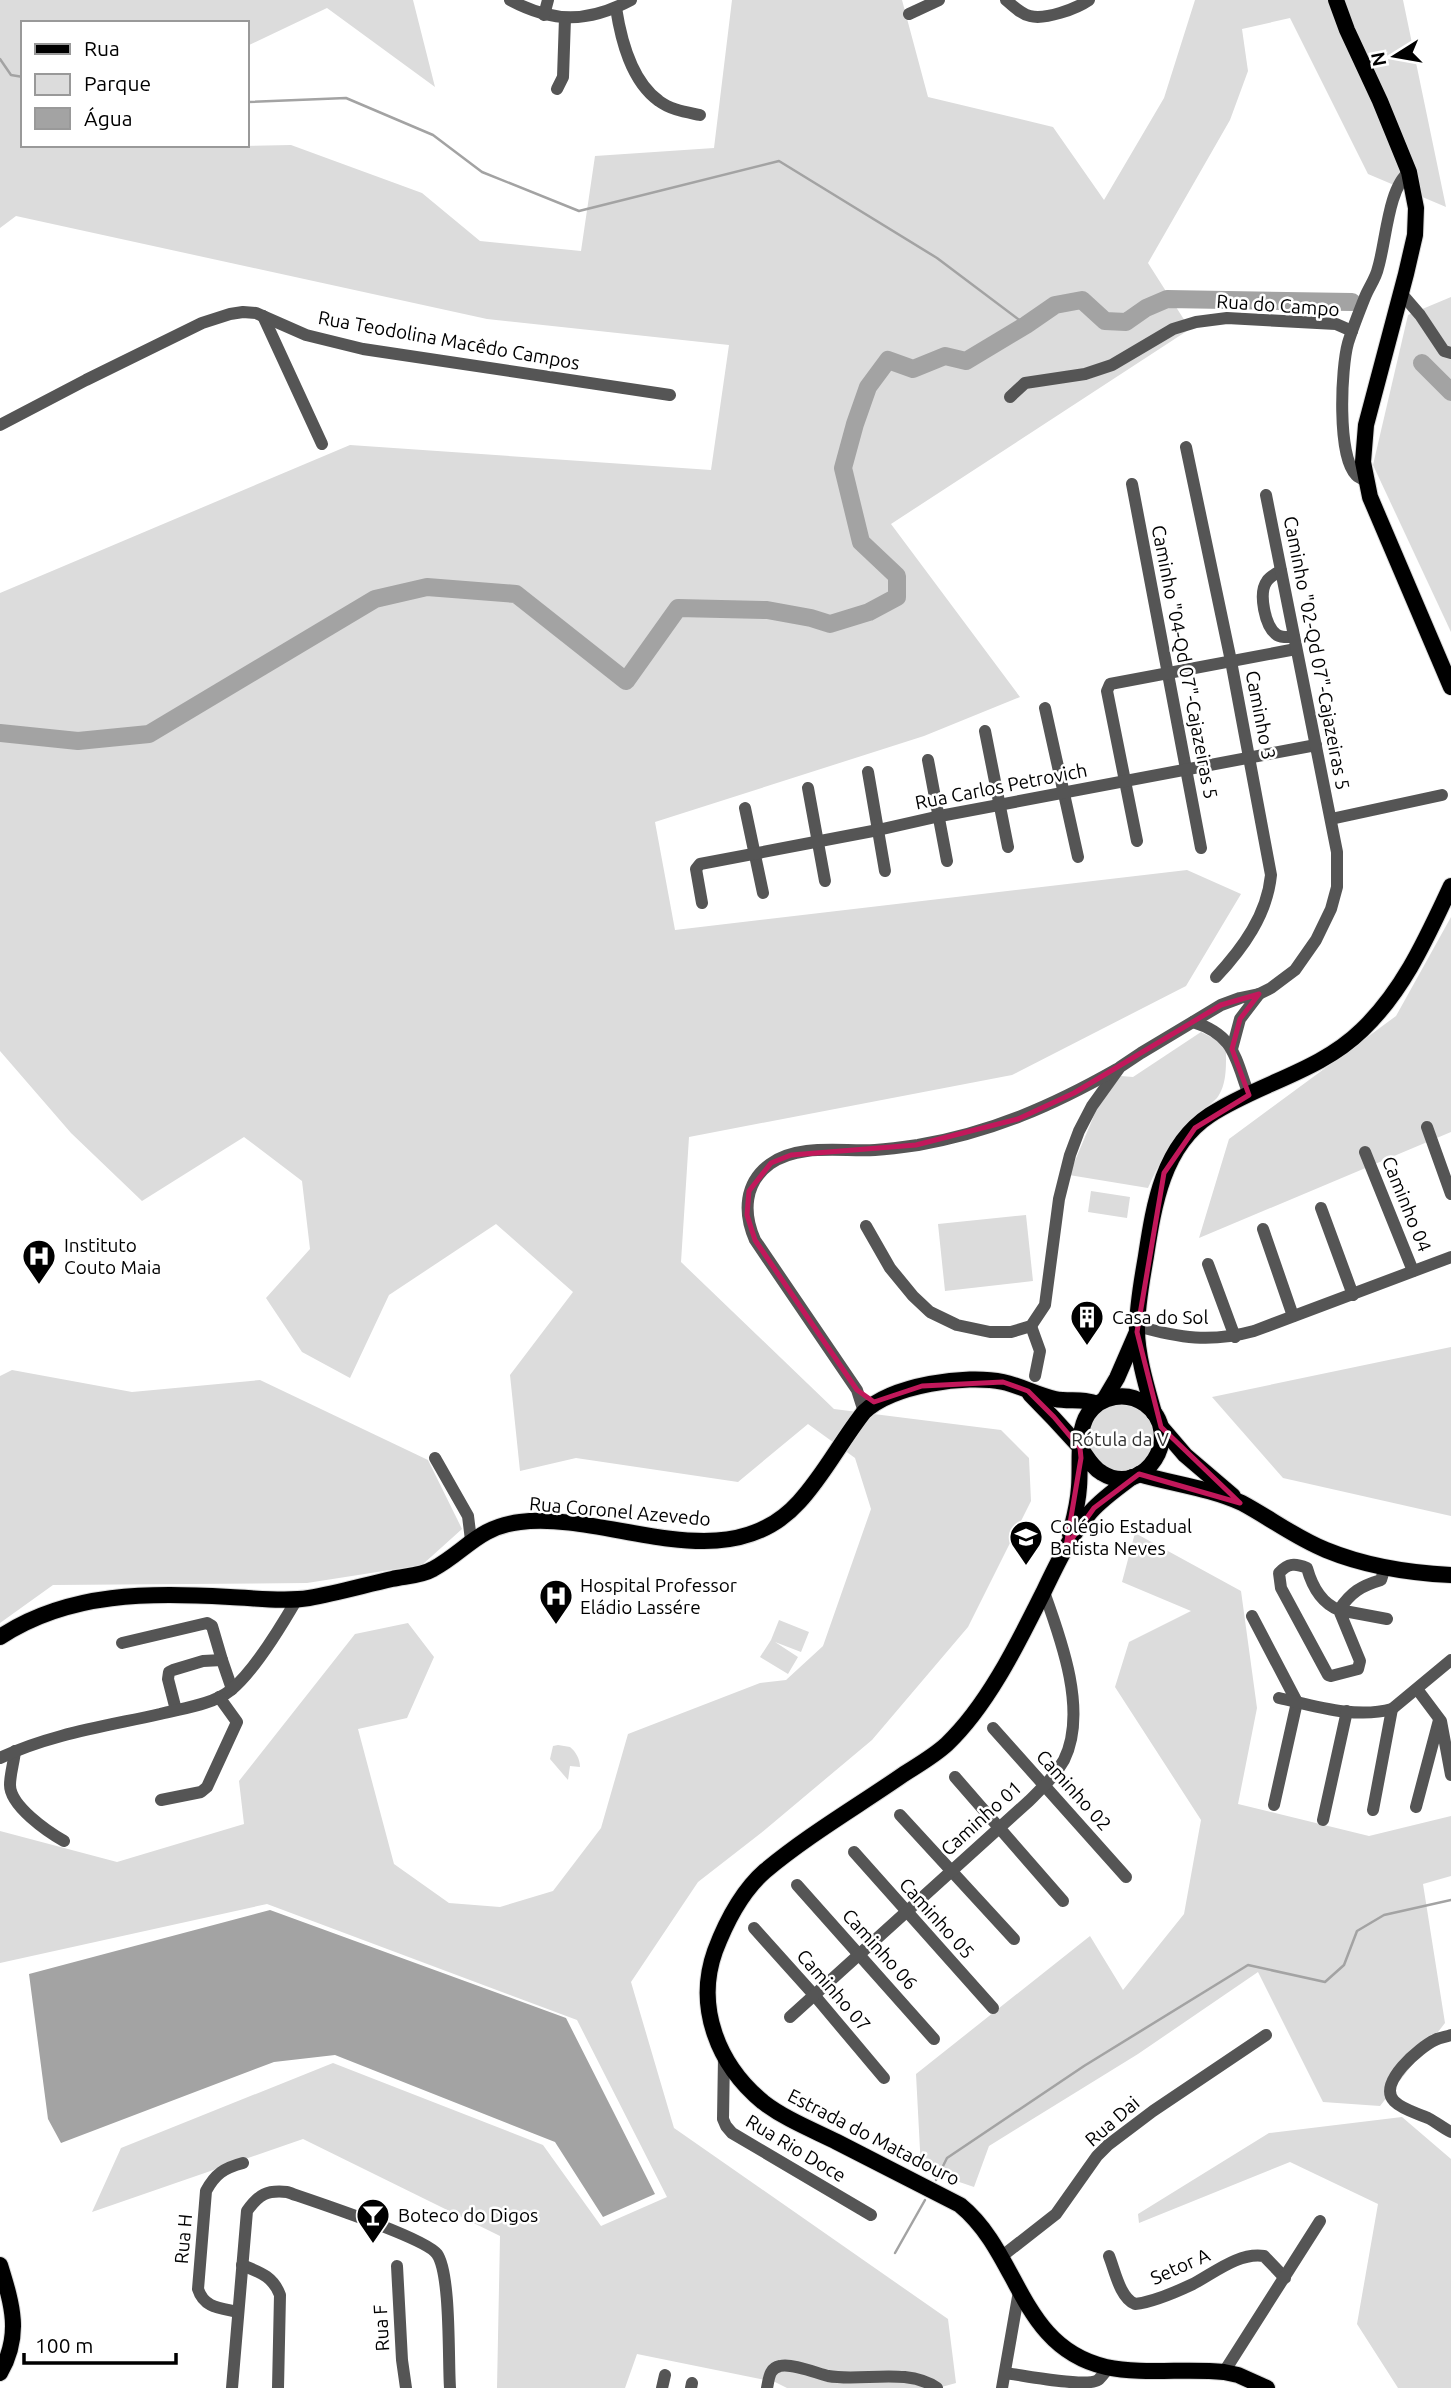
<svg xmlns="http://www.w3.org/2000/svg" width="1451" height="2388" viewBox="0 0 1451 2388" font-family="Ubuntu,sans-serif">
	<rect width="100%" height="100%" fill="#fff"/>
	<g fill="#dcdcdc">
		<path d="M0 0H413L435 87 327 8 247 46V23H23V145H127L126 148 291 145 422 193 480 241 581 251 595 156 714 148 732 0H902L928 97 1053 127 1104 200 1164 98 1195 0H1403L1446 207 1368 174 1290 18 1242 29 1248 71 1230 120 1148 263 1190 329 891 524 1020 697 924 736 655 822 675 930 1187 870 1241 894 1186 986 1012 1075 689 1137 681 1262 834 1409 1001 1430 1029 1458 1031 1501 968 1627 872 1740 761 1833 698 1882 631 1982 674 2128 948 2319 956 2383 938 2388H787L775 2382 637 2354 625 2388H497L500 2236 303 2139 92 2212 121 2148 333 2063 543 2145 601 2226 667 2197 577 2020 267 1904 0 1963V1831L117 1862 244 1824 239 1781 355 1634 408 1623 434 1657 407 1718 358 1729 394 1864 449 1903 500 1907 553 1891 601 1828 628 1734 760 1683 786 1680 823 1646 871 1509 855 1458 808 1424 738 1482 576 1458 520 1471 510 1375 573 1292 496 1224 389 1295 350 1378 302 1352 266 1298 310 1249 302 1181 244 1137 142 1201 71 1133 0 1051V593L350 445 711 470 729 345 487 319 16 216 0 228Z"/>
		<path d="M1451 297V632L1373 465 1408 315Z"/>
		<path d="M1451 917V1132L1199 1238 1229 1139 1396 1016Z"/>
		<path d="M1201 1032 1215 1039 1226 1051C1226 1066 1227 1085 1217 1098 1210 1106 1199 1111 1192 1119 1172 1139 1159 1163 1148 1188L1069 1175 1098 1106 1121 1076 1133 1077Z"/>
		<path d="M1091 1191 1130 1197 1127 1218 1088 1212Z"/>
		<path d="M1026 1215 1033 1281 945 1291 938 1224Z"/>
		<path d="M1451 1347V1516L1283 1478 1212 1397Z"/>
		<path d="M12 1370 132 1392 260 1380 428 1460 462 1529 422 1565 307 1583 53 1585 0 1623V1376Z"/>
		<path d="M1113 1405C1123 1405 1132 1405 1141 1411 1155 1421 1159 1443 1149 1458 1145 1465 1133 1469 1126 1474L1101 1468 1086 1447C1090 1423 1089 1415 1113 1405Z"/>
		<path d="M1135 1533 1241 1591 1257 1708 1238 1804 1369 1836 1451 1816V1876L1423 1884 1445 2023 1380 2106 1323 2102 1258 1972 1138 2054 989 2146 974 2187 921 2169 916 2074 1090 1936 1123 1990 1184 1914 1201 1820 1115 1687 1129 1642 1191 1611 1122 1582Z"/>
		<path d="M779 1620 809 1632 801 1652 775 1642 798 1657 788 1674 760 1657 771 1640Z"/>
		<path d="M558 1745 570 1747C576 1752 580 1759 580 1767L570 1766 568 1780 550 1759 553 1746Z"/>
		<path d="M1402 2117 1451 2159V2388H1398L1357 2324 1378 2204 1290 2162 1139 2223 1138 2214 1269 2133Z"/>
	</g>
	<path fill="#a3a3a3" d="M270 1910 566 2018 655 2194 603 2217 555 2142 335 2055 274 2062 61 2143 48 2119 29 1974Z"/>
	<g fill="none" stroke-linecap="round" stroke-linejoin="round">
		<g stroke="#a3a3a3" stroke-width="2.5">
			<path d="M0 59 11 75 23 77"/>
			<path d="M247 102 346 98 433 135 482 172 579 211 779 161 937 258 1026 325"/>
			<path d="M936 2180 947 2158 1084 2066 1248 1965 1325 1982 1344 1965 1357 1931 1384 1915 1451 1900"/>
			<path d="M895 2253 925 2200"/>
		</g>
		<g stroke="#a3a3a3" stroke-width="18">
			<path d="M1422 363 1451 392"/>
			<path d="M0 733 78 741 149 734 375 599 427 587 516 594 626 681 678 608 767 610 811 618 830 624 869 612 897 597V576L861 542 843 468 855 424 868 387 888 360 913 369 945 356 966 361 1026 325 1055 305 1082 300 1105 321 1126 322 1146 308 1167 299 1352 302"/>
		</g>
		<defs>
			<g id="major">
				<path d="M1336 0 1347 30 1380 101 1409 172 1416 208 1415 235 1406 274 1366 425 1363 462 1370 497 1451 687"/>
				<path d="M1030 1394C1046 1410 1062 1427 1078 1445 1086 1454 1090 1466 1102 1473 1144 1499 1186 1434 1145 1404 1127 1391 1101 1395 1088 1414 1076 1432 1081 1465 1079 1487 1078 1503 1074 1519 1070 1534"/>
				<path d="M1104 1400 1117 1378 1137 1332"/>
				<path d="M1154 1413C1147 1388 1137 1355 1137 1330 1137 1305 1142 1280 1146 1256 1154 1204 1163 1146 1210 1115 1259 1083 1319 1072 1362 1030 1404 990 1427 937 1451 886"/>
				<path d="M1161 1427 1185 1455 1233 1496"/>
				<path d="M1139 1474C1173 1484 1209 1488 1242 1503 1270 1518 1296 1538 1326 1550 1365 1566 1409 1573 1451 1575"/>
				<path d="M1132 1477C1117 1489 1100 1500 1088 1515 1069 1538 1056 1566 1043 1593 1018 1643 988 1705 947 1744 934 1756 918 1765 904 1774 858 1806 808 1835 765 1871 741 1892 726 1922 715 1951 695 2007 718 2065 763 2102 785 2119 813 2130 837 2142 878 2163 919 2184 960 2205 1020 2254 1019 2347 1106 2367 1143 2375 1186 2368 1224 2372L1238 2375 1267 2388"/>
				<path d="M0 1637C70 1591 150 1593 230 1597 256 1598 284 1602 309 1598 337 1593 365 1585 392 1579 405 1576 421 1576 433 1569 466 1551 478 1527 520 1522 610 1511 726 1583 799 1502 824 1475 841 1441 864 1412 892 1385 966 1374 1003 1382 1021 1386 1037 1395 1055 1399 1068 1402 1085 1398 1097 1404"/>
				<path d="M0 2265C12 2304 22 2335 0 2373"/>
			</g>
		</defs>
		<use href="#major" stroke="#dbdbdb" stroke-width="18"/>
		<g stroke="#555" stroke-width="12">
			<path d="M510 0C553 23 588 23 631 0"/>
			<path d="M1006 0C1013 6 1021 14 1030 16 1045 20 1076 9 1089 0"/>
			<path d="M616 8C621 40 631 81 659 101 671 110 686 112 700 115"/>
			<path d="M909 14 939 0"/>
			<path d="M544 15 548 0"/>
			<path d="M557 89 563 77 565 18"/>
			<path d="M1401 293 1420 315 1444 351 1451 353"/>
			<path d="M263 316 322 444"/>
			<path d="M1010 397 1025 383 1085 374 1112 365 1173 329 1196 322 1227 318 1336 324 1352 331"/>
			<path d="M0 425 86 380 202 323 230 314 243 312 256 313 306 335 363 349 670 395"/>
			<path d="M1186 447 1231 661 1271 875C1267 915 1243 948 1216 977"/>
			<path d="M1365 480C1362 479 1358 477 1356 475 1337 456 1341 368 1348 343 1353 327 1359 312 1365 297 1369 287 1376 278 1378 268 1386 242 1388 188 1409 172"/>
			<path d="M1132 484 1201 848"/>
			<path d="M1281 571C1275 574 1270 576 1267 581 1258 593 1265 627 1277 635 1282 638 1288 637 1294 637"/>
			<path d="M1045 708 1078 857"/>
			<path d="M985 731 1008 847"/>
			<path d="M928 760 947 861"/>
			<path d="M868 772 885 871"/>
			<path d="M808 788 825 881"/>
			<path d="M745 808 763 893"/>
			<path d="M1331 819 1442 795"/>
			<path d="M1137 841 1107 691 1110 684 1296 649"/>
			<path d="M702 903 696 869 700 864 878 830 940 816 1316 745"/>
			<path d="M1193 1022C1235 1035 1235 1058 1249 1095"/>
			<path d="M1232 1049 1240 1019 1259 994"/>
			<path d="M1427 1127 1451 1194"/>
			<path d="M1365 1152 1413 1271"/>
			<path d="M1321 1208 1353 1295"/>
			<path d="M866 1226 890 1268 913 1296 930 1312 957 1325 990 1332H1011L1031 1326 1045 1305 1059 1199 1070 1155 1079 1131 1092 1106 1120 1067 1141 1053 1221 1005 1240 998 1259 994 1271 988 1295 970 1316 940 1331 909 1337 887V852L1266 495"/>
			<path d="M1263 1229 1293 1316"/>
			<path d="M1208 1264 1235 1337"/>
			<path d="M1031 1326 1040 1351 1035 1376"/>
			<path d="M1137 1326C1180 1338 1210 1343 1254 1331L1451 1257"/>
			<path d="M864 1412 857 1390 755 1240C743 1213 744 1183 770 1164 799 1143 843 1152 875 1150 889 1149 904 1147 918 1145 992 1132 1052 1106 1117 1069"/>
			<path d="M435 1458 468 1516 471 1540"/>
			<path d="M1385 1567 1381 1580C1361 1586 1351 1592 1339 1610L1360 1661 1358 1669 1331 1676 1328 1675 1281 1588 1279 1573C1288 1563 1295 1563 1307 1568 1312 1586 1321 1603 1339 1610L1387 1619"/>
			<path d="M1252 1616 1297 1702 1274 1805"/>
			<path d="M122 1643 207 1623 212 1626 222 1660"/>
			<path d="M1417 1689 1441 1721 1451 1775"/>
			<path d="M1279 1698C1315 1706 1356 1719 1392 1709L1451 1660"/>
			<path d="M176 1710 168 1679 169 1672 173 1670 203 1661 222 1660 232 1689"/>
			<path d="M993 1728 1126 1877"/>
			<path d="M15 1751C14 1762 10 1774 10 1785 10 1806 48 1832 64 1841"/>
			<path d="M0 1758C50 1734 107 1726 160 1714 183 1708 212 1705 231 1690 253 1672 282 1625 297 1599"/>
			<path d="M955 1777 1063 1901"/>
			<path d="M161 1800 201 1792 207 1787 237 1722 219 1697"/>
			<path d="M1416 1807 1439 1720"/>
			<path d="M1373 1810 1392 1709"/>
			<path d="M900 1815 1014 1939"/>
			<path d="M1323 1820 1347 1711"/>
			<path d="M854 1852 993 2008"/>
			<path d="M797 1885 934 2039"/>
			<path d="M754 1928 815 1996 884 2078"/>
			<path d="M790 2017 1029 1801C1042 1788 1055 1776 1064 1760 1088 1712 1061 1639 1044 1592"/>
			<path d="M1451 2035C1446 2037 1440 2037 1435 2040 1420 2047 1377 2083 1394 2101 1403 2110 1417 2113 1428 2118 1436 2122 1443 2128 1451 2132"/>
			<path d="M724 2057 723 2119 726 2126 732 2133 871 2215"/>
			<path d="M1109 2256C1115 2271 1120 2298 1135 2304 1154 2302 1176 2292 1193 2284 1214 2273 1239 2252 1264 2256L1285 2278"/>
			<path d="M1001 2257 1056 2214 1097 2156 1108 2145 1153 2111 1266 2035"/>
			<path d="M242 2265C259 2272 273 2276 280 2295L278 2388"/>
			<path d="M397 2266 402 2360 406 2388"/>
			<path d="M238 2312C220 2308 204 2308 198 2289L206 2191C215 2174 224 2168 243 2163"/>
			<path d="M1224 2372 1320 2221"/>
			<path d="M1005 2373C1022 2375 1085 2388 1098 2380 1102 2377 1105 2371 1109 2368"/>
			<path d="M232 2388 247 2211C259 2194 267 2190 287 2192 313 2201 426 2238 437 2254 451 2274 448 2360 450 2388"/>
			<path d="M662 2388 665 2375"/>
			<path d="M691 2388 692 2383"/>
			<path d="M767 2388C769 2379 769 2368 780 2366 792 2363 816 2373 828 2376 863 2382 906 2367 937 2388"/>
			<path d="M1002 2388 1019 2291"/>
		</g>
		<use href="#major" stroke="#000" stroke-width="16"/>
	</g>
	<path fill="none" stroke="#c2185b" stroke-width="5" stroke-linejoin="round" d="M1259 994 1240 1019 1232 1049 1249 1095 1195 1128 1164 1173 1137 1332 1161 1427 1240 1503 1139 1474 1094 1508 1066 1547 1081 1458 1080 1448 1054 1417 1028 1391 1003 1382 922 1386 874 1402 857 1390 755 1240 747 1215 749 1191 771 1163 791 1155 916 1145 1018 1119 1074 1093 1221 1005Z"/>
	<defs>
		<symbol id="hospital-pin" viewBox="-11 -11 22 30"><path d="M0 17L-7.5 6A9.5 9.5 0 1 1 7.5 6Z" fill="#000" stroke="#fff"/><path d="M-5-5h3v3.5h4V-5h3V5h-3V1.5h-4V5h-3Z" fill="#fff"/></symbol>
		<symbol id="building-pin" viewBox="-11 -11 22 30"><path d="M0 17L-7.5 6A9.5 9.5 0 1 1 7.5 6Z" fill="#000" stroke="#fff"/><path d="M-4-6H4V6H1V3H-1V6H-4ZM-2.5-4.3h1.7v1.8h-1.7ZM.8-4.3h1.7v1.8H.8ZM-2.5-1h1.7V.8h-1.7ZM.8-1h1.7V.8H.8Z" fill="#fff"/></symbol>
		<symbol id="school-pin" viewBox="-11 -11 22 30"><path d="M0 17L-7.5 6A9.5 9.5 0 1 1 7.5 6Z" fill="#000" stroke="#fff"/><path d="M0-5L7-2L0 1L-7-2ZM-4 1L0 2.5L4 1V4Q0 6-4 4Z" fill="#fff"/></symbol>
		<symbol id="bar-pin" viewBox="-11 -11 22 30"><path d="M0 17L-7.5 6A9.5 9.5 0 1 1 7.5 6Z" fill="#000" stroke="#fff"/><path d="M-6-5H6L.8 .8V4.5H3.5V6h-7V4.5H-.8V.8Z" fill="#fff"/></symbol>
	</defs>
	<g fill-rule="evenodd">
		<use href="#hospital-pin" x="20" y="1237" width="38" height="52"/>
		<use href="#building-pin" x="1068" y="1298" width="38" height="52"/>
		<use href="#school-pin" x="1007" y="1518" width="38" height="52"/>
		<use href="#hospital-pin" x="537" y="1577" width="38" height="52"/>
		<use href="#bar-pin" x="354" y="2196" width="38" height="52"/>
	</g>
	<g text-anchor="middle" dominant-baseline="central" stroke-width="5" stroke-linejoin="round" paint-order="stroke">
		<g font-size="19" fill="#000" stroke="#fff">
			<text transform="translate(1278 305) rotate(4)">Rua do Campo</text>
			<text transform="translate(449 340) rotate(10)">Rua Teodolina Macêdo Campos</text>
			<text transform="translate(1317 653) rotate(79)">Caminho "02-Qd 07"-Cajazeiras 5</text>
			<text transform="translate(1185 662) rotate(79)">Caminho "04-Qd 07"-Cajazeiras 5</text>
			<text transform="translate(1261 715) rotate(79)">Caminho 3</text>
			<text transform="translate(1001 786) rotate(-11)">Rua Carlos Petrovich</text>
			<text transform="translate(1407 1204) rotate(68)">Caminho 04</text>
			<text transform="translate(620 1511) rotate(5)">Rua Coronel Azevedo</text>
			<text transform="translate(1074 1790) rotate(48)">Caminho 02</text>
			<text transform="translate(981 1818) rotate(-42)">Caminho 01</text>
			<text transform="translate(937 1918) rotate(48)">Caminho 05</text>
			<text transform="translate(880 1949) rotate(48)">Caminho 06</text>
			<text transform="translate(834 1990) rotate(49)">Caminho 07</text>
			<text transform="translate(1112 2121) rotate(-41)">Rua Dai</text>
			<text transform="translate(874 2137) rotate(27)">Estrada do Matadouro</text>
			<text transform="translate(796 2148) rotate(31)">Rua Rio Doce</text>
			<text transform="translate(183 2239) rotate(-85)">Rua H</text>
			<text transform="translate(1180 2266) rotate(-24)">Setor A</text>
			<text transform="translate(381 2328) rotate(-93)">Rua F</text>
		</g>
		<g font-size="19" fill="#000" stroke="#fff" text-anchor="start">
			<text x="64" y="1245">Instituto<tspan x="64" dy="22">Couto Maia</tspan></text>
			<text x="1112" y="1317">Casa do Sol</text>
			<text x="1050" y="1526">Colégio Estadual<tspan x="1050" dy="22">Batista Neves</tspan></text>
			<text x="580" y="1585">Hospital Professor<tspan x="580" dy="22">Eládio Lassére</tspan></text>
			<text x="398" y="2215">Boteco do Digos</text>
		</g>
		<g font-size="19" fill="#333" stroke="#fff">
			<text x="1120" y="1439">Rótula da V</text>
		</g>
	</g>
	<rect x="21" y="21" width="228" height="126" fill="#ffffff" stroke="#999999" stroke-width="2"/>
	<rect x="35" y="44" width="35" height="10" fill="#000000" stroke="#999999" stroke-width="2"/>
	<text x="84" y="56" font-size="21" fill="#000000">Rua</text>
	<rect x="35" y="74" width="35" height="21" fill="#dcdcdc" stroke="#999999" stroke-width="2"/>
	<text x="84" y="91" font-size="21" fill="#000000">Parque</text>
	<rect x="35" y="108" width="35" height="21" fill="#a3a3a3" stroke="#999999" stroke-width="2"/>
	<text x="84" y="126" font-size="21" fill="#000000">Água</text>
	<g transform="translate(1395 56) rotate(259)" stroke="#ffffff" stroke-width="5" paint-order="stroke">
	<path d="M0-5L12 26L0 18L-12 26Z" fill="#000000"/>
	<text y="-10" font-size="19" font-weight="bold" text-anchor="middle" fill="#000000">N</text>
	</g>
	<path d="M24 2353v10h152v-10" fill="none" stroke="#000000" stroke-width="3.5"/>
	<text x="35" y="2353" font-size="21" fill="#000000" stroke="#ffffff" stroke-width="5" paint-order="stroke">100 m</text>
</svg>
